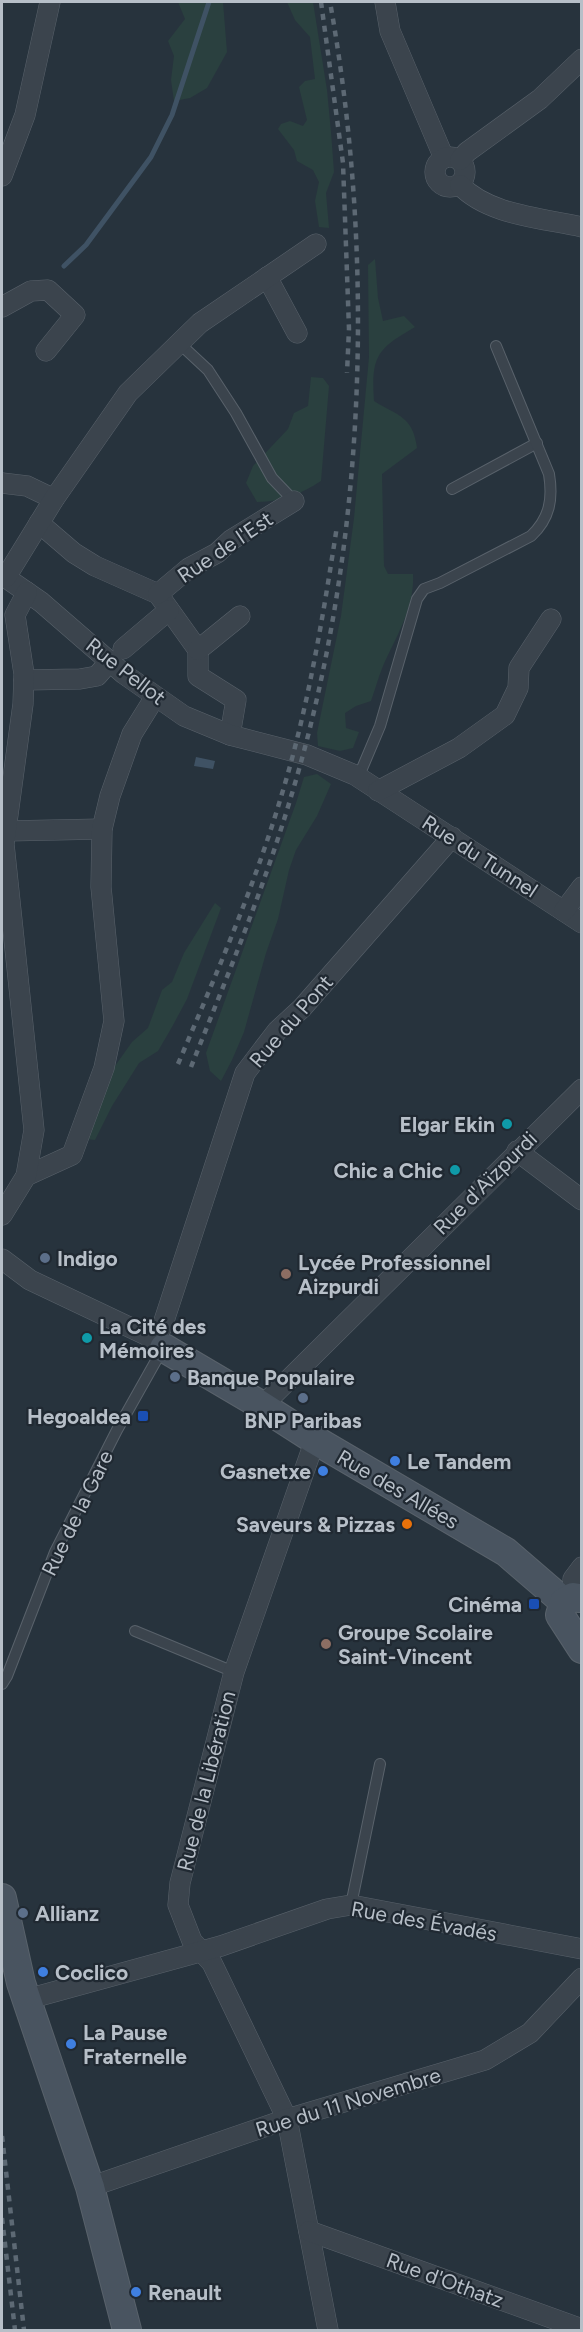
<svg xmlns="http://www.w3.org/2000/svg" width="583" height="2332" viewBox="0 0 583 2332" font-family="Figtree,sans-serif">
	<rect width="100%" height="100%" fill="#27333d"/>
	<g fill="#2a403f">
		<path d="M178 2H223L227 52 207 88 190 98 174 101 171 80 174 56 168 41 185 19Z"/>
		<path d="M287 2H313L327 90 331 132 334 172 326 193 329 228 319 227 315 201 319 182 313 170 297 161 294 150 278 129 281 124 290 121 303 126 307 120 299 87 305 81 315 79 310 37 295 20Z"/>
		<path d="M375 259 378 298 383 321 404 316 415 327C377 349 371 356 374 401 398 416 413 416 417 448L382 474 384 566 388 574H413C415 607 396 637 383 666 378 678 375 690 371 701L356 706 345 713 346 728 359 732 353 748 340 751 318 746 317 733 341 616 354 518 369 357 368 265Z"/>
		<path d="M311 377 323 378 329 386 321 481C299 495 284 501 257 502L246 483 253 466 288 429 294 413 308 406Z"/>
		<path d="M317 774 331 784 317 816 296 850 289 870 278 919 266 953 244 1032 232 1060 221 1081 210 1071 206 1053 296 803 304 777Z"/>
		<path d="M215 903 221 908 187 999 172 1027 158 1051 139 1063 112 1106 95 1140 86 1139 102 1092 115 1066 132 1042 148 1028 162 990 172 982 184 953Z"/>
	</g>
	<path fill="#3f5264" d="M196 757 215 761 213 769 194 766Z"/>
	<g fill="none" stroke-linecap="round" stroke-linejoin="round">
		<path stroke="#3f5264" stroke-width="5" d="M64 266 86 245 151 157 172 115 209 2"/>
		<defs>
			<g id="lane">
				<path d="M179 343 208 370 236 413 272 478 294 501"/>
				<path d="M452 489 537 443"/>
				<path d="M358 778 380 726 417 599 424 589 440 583 531 536C550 518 553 499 549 474L496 346"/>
				<path d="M135 1631 234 1672"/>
				<path d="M2 1684 7 1676 55 1552 117 1430 162 1350"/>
				<path d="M351 1905 380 1764"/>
			</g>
			<g id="street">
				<path d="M385 2 390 31 444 158"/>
				<circle cx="450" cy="172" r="15"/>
				<path d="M460 160 467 152 540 99 582 59"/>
				<path d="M2 176 25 115 50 2"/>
				<path d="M460 185C488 215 542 218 582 227"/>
				<path d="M267 277 297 333"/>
				<path d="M2 307 31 291 48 290 75 315 46 351"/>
				<path d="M2 483 27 486 54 499"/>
				<path d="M39 523 74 553 95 566 158 594 198 650V676L236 700 230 735"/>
				<path d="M2 575 41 602 124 674 184 716 230 735 307 755 355 775 582 923"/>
				<path d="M6 577 54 499 128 393 200 323 316 244"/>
				<path d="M158 594 189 568 217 553 231 540 294 501"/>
				<path d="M123 649 169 610"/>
				<path d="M198 650 240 616"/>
				<path d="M24 680 80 679 97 676 110 661"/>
				<path d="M378 791 459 748 505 715 518 688 519 668 551 619"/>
				<path d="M6 831 102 829"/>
				<path d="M564 911 582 887"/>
				<path d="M517 1151 582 1200"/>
				<path d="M26 1176 72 1155 104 1068 114 1021 101 887 102 829 110 796 132 734 155 697"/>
				<path d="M2 1215 26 1176 34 1130 4 844 23 704 24 674 15 615 27 592"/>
				<path d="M2 1259 30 1280 146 1335 164 1348"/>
				<path d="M154 1340 162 1327 245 1073 277 1031 302 1008 452 837"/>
				<path d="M262 1406 582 1089"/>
				<path d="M315 1440 234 1672 180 1883 178 1905 192 1941 212 1963 287 2119 328 2330"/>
				<path d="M573 1597V1579L582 1567"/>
				<path d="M28 1999 221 1946 327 1909 351 1905 582 1949"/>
				<path d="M90 2187 287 2119 485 2060 530 2033 582 1978"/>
				<path d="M309 2231 582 2329"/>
			</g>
			<g id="secondary">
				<path d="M164 1348 254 1401 315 1440 506 1552 564 1602"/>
				<path d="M579 1598 573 1597 564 1602 560 1615 582 1649"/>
				<path d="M2 1898 21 1983 90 2187 127 2330"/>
			</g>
		</defs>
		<use href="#lane" stroke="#59626b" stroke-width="12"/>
		<use href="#street" stroke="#59626b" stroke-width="21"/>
		<use href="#secondary" stroke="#59626b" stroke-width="30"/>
		<use href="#lane" stroke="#3b444d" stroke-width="10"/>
		<use href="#street" stroke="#3b444d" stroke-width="20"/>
		<use href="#secondary" stroke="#495460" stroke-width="28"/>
		<g stroke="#5d6974" stroke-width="4.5" stroke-dasharray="6 6" stroke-linecap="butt">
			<path d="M321 2 343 163 349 329 347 373"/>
			<path d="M178 1064C215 977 254 888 281 797 308 709 323 617 337 526"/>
			<path d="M191 1067C226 979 263 891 290 800 367 548 376 259 330 2"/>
			<path d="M2 2136 24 2330"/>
			<path d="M2 2218 15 2330"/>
		</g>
	</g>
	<g fill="#0f9aa8" stroke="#202932" stroke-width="2">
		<circle cx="507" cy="1124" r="6"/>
		<circle cx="455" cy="1170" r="6"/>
		<circle cx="87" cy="1338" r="6"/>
	</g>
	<g fill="#5c6f8a" stroke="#202932" stroke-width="2">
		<circle cx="45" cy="1258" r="6"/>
		<circle cx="175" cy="1377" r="6"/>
		<circle cx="303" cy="1398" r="6"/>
		<circle cx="23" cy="1913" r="6"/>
	</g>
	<g fill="#8d6e63" stroke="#202932" stroke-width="2">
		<circle cx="286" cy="1274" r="6"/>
		<circle cx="326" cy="1644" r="6"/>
	</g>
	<g fill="#1a4fb4" stroke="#202932" stroke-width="2">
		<rect x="137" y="1410" width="12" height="12" rx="3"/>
		<rect x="528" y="1598" width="12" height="12" rx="3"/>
	</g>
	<g fill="#3f7fe0" stroke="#202932" stroke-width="2">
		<circle cx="395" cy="1461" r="6"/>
		<circle cx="323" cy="1471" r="6"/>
		<circle cx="43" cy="1972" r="6"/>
		<circle cx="71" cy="2044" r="6"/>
		<circle cx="136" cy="2292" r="6"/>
	</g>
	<circle fill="#e8710a" stroke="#202932" stroke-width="2" cx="407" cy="1524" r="6"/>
	<g text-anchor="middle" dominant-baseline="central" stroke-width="4.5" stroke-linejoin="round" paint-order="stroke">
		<g font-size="21" fill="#b7bfc8" stroke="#202932">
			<text transform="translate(225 547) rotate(-34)">Rue de l'Est</text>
			<text transform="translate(126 671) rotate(38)">Rue Pellot</text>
			<text transform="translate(480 856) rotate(33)">Rue du Tunnel</text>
			<text transform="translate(291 1021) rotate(-49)">Rue du Pont</text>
			<text transform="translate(485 1183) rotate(-45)">Rue d'Aïzpurdi</text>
			<text transform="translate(398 1489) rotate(30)">Rue des Allées</text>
			<text transform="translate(77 1513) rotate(-64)">Rue de la Gare</text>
			<text transform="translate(206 1781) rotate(-76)">Rue de la Libération</text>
			<text transform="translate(424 1921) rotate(10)">Rue des Évadés</text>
			<text transform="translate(348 2102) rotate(-17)">Rue du 11 Novembre</text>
			<text transform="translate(445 2280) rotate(20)">Rue d'Othatz</text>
		</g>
		<g font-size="21" font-weight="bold" fill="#b7bfc8" stroke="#202932" text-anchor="start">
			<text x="495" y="1124" text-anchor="end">Elgar Ekin</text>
			<text x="443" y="1170" text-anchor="end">Chic a Chic</text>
			<text x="57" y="1258">Indigo</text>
			<text x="298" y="1262">Lycée Professionnel<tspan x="298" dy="24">Aizpurdi</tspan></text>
			<text x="99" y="1326">La Cité des<tspan x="99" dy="24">Mémoires</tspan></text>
			<text x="187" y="1377">Banque Populaire</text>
			<text x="131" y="1416" text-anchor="end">Hegoaldea</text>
			<text x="303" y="1420" text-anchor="middle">BNP Paribas</text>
			<text x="407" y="1461">Le Tandem</text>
			<text x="311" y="1471" text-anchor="end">Gasnetxe</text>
			<text x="395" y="1524" text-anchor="end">Saveurs &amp; Pizzas</text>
			<text x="522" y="1604" text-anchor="end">Cinéma</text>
			<text x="338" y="1632">Groupe Scolaire<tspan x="338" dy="24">Saint-Vincent</tspan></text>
			<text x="35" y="1913">Allianz</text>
			<text x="55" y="1972">Coclico</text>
			<text x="83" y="2032">La Pause<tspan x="83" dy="24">Fraternelle</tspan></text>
			<text x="148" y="2292">Renault</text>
		</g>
	</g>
	<rect width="583" height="2332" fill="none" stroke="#b7bfc8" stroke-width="6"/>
</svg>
